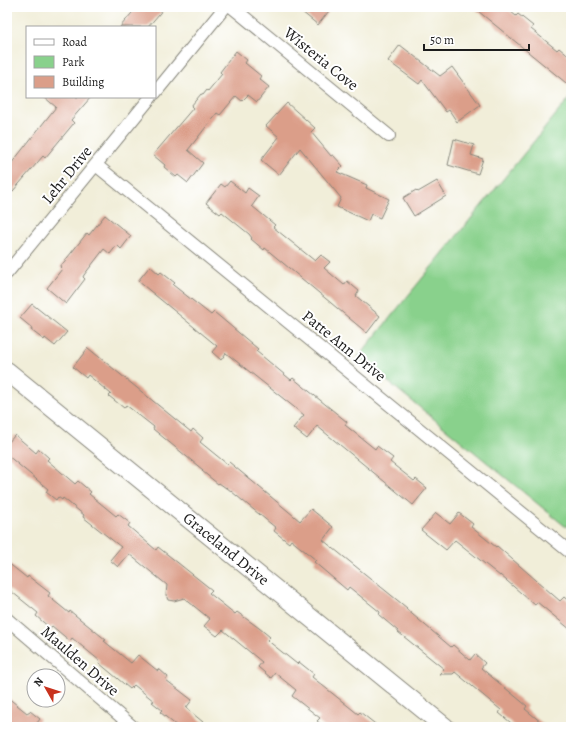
<svg xmlns="http://www.w3.org/2000/svg" width="578" height="734" viewBox="0 0 578 734" font-family="Alegreya,serif">
	<rect width="100%" height="100%" fill="#fff"/>
	<filter id="ink" filterUnits="userSpaceOnUse"><feTurbulence type="fractalNoise" baseFrequency=".025" numOctaves="2"/><feDisplacementMap in="SourceGraphic" scale="8" xChannelSelector="R" yChannelSelector="G"/><feConvolveMatrix kernelMatrix="1 2 1 2 8 2 1 2 1" color-interpolation-filters="sRGB"/></filter>
	<filter id="wash" filterUnits="userSpaceOnUse"><feTurbulence type="fractalNoise" baseFrequency=".012" numOctaves="4" result="noise"/><feDisplacementMap in="SourceGraphic" scale="16" xChannelSelector="R" yChannelSelector="G"/><feGaussianBlur stdDeviation="0.9" result="paint"/><feColorMatrix in="noise" values="0 0 0 0 0 0 0 0 0 0 0 0 0 0 0 0 0 1.4 0 .05"/><feComposite in="paint" operator="in"/></filter>
	<g filter="url(#wash)">
		<rect width="100%" height="100%" fill="#f1eed9"/>
		<path fill="#89d18c" stroke="#527654" d="M571 96V521L566 527 358 357Z"/>
		<g id="blocks">
			<g fill="#db9e89">
				<path d="M137 7H165L148 27H120Z"/>
				<path d="M296 7H332L318 25Z"/>
				<path d="M473 7H505L516 16 518 14 533 26 531 29 557 50 559 48 571 58V87Z"/>
				<path d="M400 45 440 76 452 67 480 105 457 122 449 110 446 112 422 80 419 84 388 61Z"/>
				<path d="M236 51 247 60 245 63 261 76 259 79 269 87 257 102 248 95 242 101 236 96 220 115 217 113 188 150 203 163 188 183 178 175 176 177 164 167 165 165 153 155 193 108 191 106 201 94 203 95 207 90 208 91 222 74 220 72Z"/>
				<path d="M44 97H91L71 120 74 123 45 158 43 156 7 198V169L56 107Z"/>
				<path d="M287 103 315 128 311 132 331 156 333 155 343 166 337 172 367 185 366 188 389 199 380 218 371 214 368 221 337 207 341 198 300 148 279 175 261 160 279 137 266 126Z"/>
				<path d="M454 139 474 145 471 155 483 159 478 174 448 165Z"/>
				<path d="M230 181 245 193 248 188 259 196 252 206 275 225 273 227 315 261 321 255 330 262 324 268 344 285 347 281 359 291 356 296 380 316 367 333 265 248 264 250 251 239 252 238 249 234 222 212 220 214 206 203 221 184 225 187Z"/>
				<path d="M437 181 446 196 414 216 403 198 416 190 418 192Z"/>
				<path d="M105 215 131 236 121 249 117 245 110 254 104 249 84 275 83 277 85 279 66 304 47 288 62 269 60 267 87 233 89 235Z"/>
				<path d="M150 266 159 274 161 272 175 283 173 285 211 315 214 312 258 349 256 351 291 380 293 378 347 422 345 425 375 449 377 446 393 458 390 462 414 481 416 479 427 488 413 505 317 426 307 439 293 428 304 415 226 353 221 360 212 352 217 346 138 281Z"/>
				<path d="M32 304 67 332 55 346 45 338 44 340 31 330 32 328 20 318Z"/>
				<path d="M88 348 191 432 193 429 203 438 200 442 227 464 229 462 300 521 311 509 333 527 323 540 407 608 406 609 451 647 453 645 470 660 475 654 485 663 481 668 527 706 525 709 547 727H516L499 713 501 710 455 672 453 674H439L444 669 398 632V631L379 615 380 612 349 587 347 590 314 562 316 560 291 540 289 543 274 531 276 528 226 487V488L219 483 218 484 202 471 203 470 153 429 154 427 126 405 124 408 109 396 111 394 88 375 86 378 73 367Z"/>
				<path d="M15 435 36 453 39 449 49 458 47 460 75 484 78 481 91 492 89 494 116 516 118 514 130 523 128 526 156 550 158 547 212 590 209 593 235 614 237 612 259 628 270 637 267 640 297 664 299 662 314 674 312 677 358 714 360 712 379 727H324L317 721 320 718 292 696 296 690 275 673 271 678 258 667 262 662 223 630 217 636 204 626 210 619 184 598 174 601 168 600 166 595 167 585 129 554 118 567 110 560 121 547 83 517 84 515 63 498 62 500 58 497 56 500 46 492 48 489 7 455V444Z"/>
				<path d="M436 513 450 524 459 513 473 524 471 527 496 547 497 546 560 601 564 597 571 603V630L537 602 535 605 500 575V576L455 540 446 550 421 530Z"/>
				<path d="M7 562 27 578 28 576 50 593 48 596 69 613 70 611 85 623 106 640 104 641 131 663 138 655 158 671 159 669 168 677 166 680 192 700 186 708 209 727H178L160 712 162 710 152 702 154 701 134 685 130 689 99 663 100 661 72 638 70 641 52 626 50 628 36 616 38 613 7 588Z"/>
				<path d="M7 697 27 713 30 711 40 719 34 727H7Z"/>
			</g>
		</g>
	</g>
	<g filter="url(#ink)">
		<use href="#blocks" fill-opacity="0" stroke="#86857a" stroke-width="1"/>
		<g fill="none" stroke-linecap="round" stroke-linejoin="round">
			<defs>
				<g id="street">
					<path d="M232 7 389 136"/>
					<path d="M155 93 225 7"/>
					<path d="M96 165 571 553"/>
					<path d="M7 273 151 97"/>
					<path d="M7 619 133 727"/>
				</g>
				<path id="secondary" d="M7 371 445 727"/>
			</defs>
			<use href="#street" stroke="#86857a" stroke-width="14"/>
			<use href="#secondary" stroke="#86857a" stroke-width="20"/>
			<use href="#street" stroke="#fff" stroke-width="12"/>
			<use href="#secondary" stroke="#fff" stroke-width="18"/>
		</g>
	</g>
	<g text-anchor="middle" dominant-baseline="central" stroke-width="4" stroke-linejoin="round" paint-order="stroke">
		<g font-size="16" fill="#1c1c1c" stroke="#fff">
			<text transform="translate(321 59) rotate(39)">Wisteria Cove</text>
			<text transform="translate(67 175) rotate(-51)">Lehr Drive</text>
			<text transform="translate(344 346) rotate(39)">Patte Ann Drive</text>
			<text transform="translate(226 549) rotate(39)">Graceland Drive</text>
			<text transform="translate(80 661) rotate(41)">Maulden Drive</text>
		</g>
	</g>
	<rect width="578" height="734" fill="none" stroke="#fff" stroke-width="24"/>
	<rect x="26" y="26" width="130" height="72" fill="#ffffff" stroke="#a4a4a4"/>
	<rect x="34" y="39" width="20" height="6" fill="#ffffff" stroke="#a4a4a4"/>
	<text x="62" y="46" font-size="12" fill="#1c1c1c">Road</text>
	<rect x="34" y="56" width="20" height="12" fill="#89d18c" stroke="#a4a4a4"/>
	<text x="62" y="66" font-size="12" fill="#1c1c1c">Park</text>
	<rect x="34" y="76" width="20" height="12" fill="#db9e89" stroke="#a4a4a4"/>
	<text x="62" y="86" font-size="12" fill="#1c1c1c">Building</text>
	<g transform="translate(46 688) rotate(309)"><circle r="19" fill="#ffffff" stroke="#a4a4a4"/>
	<path d="M0-3L7 15L0 10L-7 15Z" fill="#c8321e"/>
	<text y="-6" font-size="11" font-weight="bold" text-anchor="middle" fill="#1c1c1c">N</text>
	</g>
	<path d="M424 44v6h105v-6" fill="none" stroke="#1c1c1c" stroke-width="2"/>
	<text x="430" y="44" font-size="12" fill="#1c1c1c" stroke="#ffffff" stroke-width="3" paint-order="stroke">50 m</text>
</svg>
